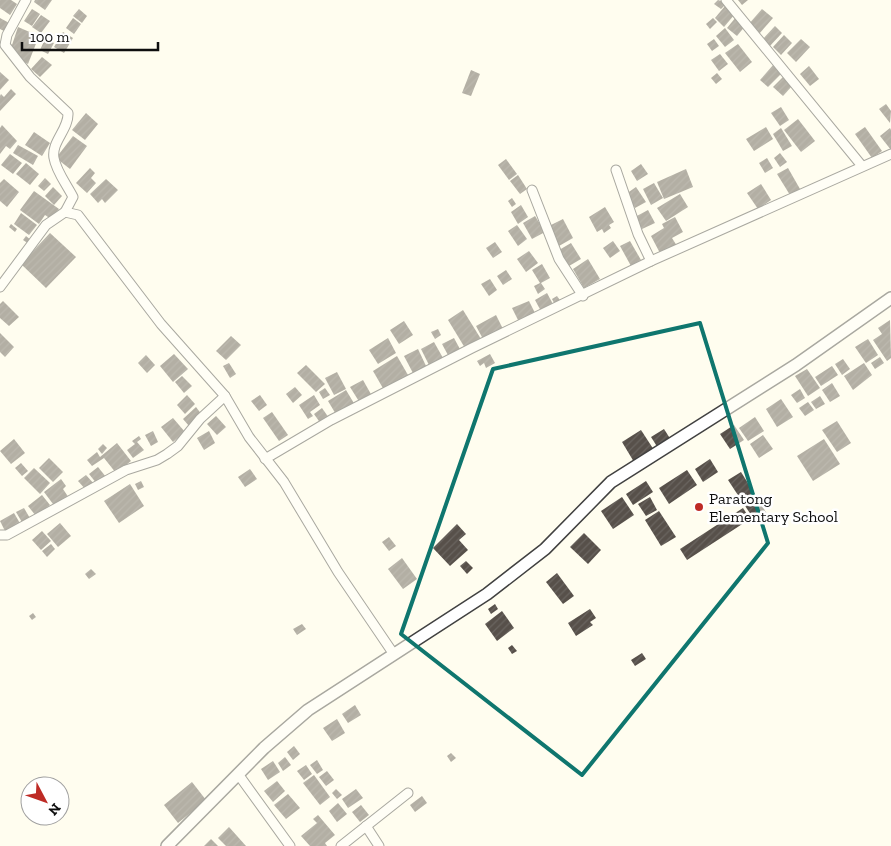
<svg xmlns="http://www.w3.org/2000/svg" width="891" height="846" viewBox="0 0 891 846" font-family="'Zilla Slab',serif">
	<defs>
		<pattern id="building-hatch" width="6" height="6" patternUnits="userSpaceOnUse" patternTransform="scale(1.25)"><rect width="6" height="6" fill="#57504a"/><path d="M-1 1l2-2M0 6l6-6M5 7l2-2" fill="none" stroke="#6a6560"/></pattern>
	</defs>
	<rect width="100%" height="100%" fill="#fffdef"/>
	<g fill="url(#building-hatch)">
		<path d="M0 0H11L17 4 10 15 0 8Z"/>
		<path d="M35 0H52L45 10 34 2Z"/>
		<path d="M718 0 727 3 721 9 714 4Z"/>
		<path d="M738 0H748L742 5Z"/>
		<path d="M725 6 735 14 724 27 715 18Z"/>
		<path d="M32 9 40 14 32 26 24 21Z"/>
		<path d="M79 9 87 16 82 23 73 16Z"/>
		<path d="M762 9 773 18 759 34 748 25Z"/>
		<path d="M41 15 50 21 41 33 32 27Z"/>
		<path d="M736 17 746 25 737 36 727 28Z"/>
		<path d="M0 18 11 24 6 32 0 29Z"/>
		<path d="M73 18 81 24 74 34 66 28Z"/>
		<path d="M713 18 717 22 710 29 706 24Z"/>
		<path d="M775 26 782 33 769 47 762 40Z"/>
		<path d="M18 27 39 36 28 64 14 57 11 48Z"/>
		<path d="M725 28 734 40 725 47 716 36Z"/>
		<path d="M63 32 73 38 64 53 54 47Z"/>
		<path d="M784 35 792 43 781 55 773 47Z"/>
		<path d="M45 39 54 43 48 54 40 50Z"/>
		<path d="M714 39 719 46 712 51 707 44Z"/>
		<path d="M801 39 810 47 796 62 787 53Z"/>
		<path d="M738 44 752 62 740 72 725 53Z"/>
		<path d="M720 54 728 64 719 71 711 60Z"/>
		<path d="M42 57 52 65 40 77 31 69Z"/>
		<path d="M774 64 783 72 768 87 760 80Z"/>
		<path d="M809 66 819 79 810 86 800 74Z"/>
		<path d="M471 70 480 74 471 96 462 93Z"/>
		<path d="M0 72 9 80 0 90Z"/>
		<path d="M717 73 722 79 716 84 711 78Z"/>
		<path d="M783 77 792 86 783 96 773 87Z"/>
		<path d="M11 89 16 94 0 111V96L1 94 4 97Z"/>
		<path d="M886 104 891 111 890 123 879 109Z"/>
		<path d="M781 107 789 120 780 126 771 113Z"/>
		<path d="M86 113 98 124 85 140 72 130Z"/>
		<path d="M798 119 815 141 801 152 784 130Z"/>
		<path d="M2 125 17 141 10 149 6 146 0 154V128Z"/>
		<path d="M766 127 773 139 754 151 746 139Z"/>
		<path d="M865 127 882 151 872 158 855 134Z"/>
		<path d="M781 128 792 146 783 151 773 134Z"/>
		<path d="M890 128 891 130V150L880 136Z"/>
		<path d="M34 132 50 143 42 156 25 145Z"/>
		<path d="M73 136 87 146 70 169 56 158Z"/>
		<path d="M18 145 38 156 33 165 13 153Z"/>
		<path d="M780 153 787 162 780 167 774 158Z"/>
		<path d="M10 154 22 163 13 174 1 165Z"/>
		<path d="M767 158 773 168 765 173 759 163Z"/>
		<path d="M506 159 517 174 509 180 498 165Z"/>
		<path d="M26 163 39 174 30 185 16 174Z"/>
		<path d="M641 164 648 174 637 181 631 171Z"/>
		<path d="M90 168 95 173 91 178 96 183 87 193 76 183Z"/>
		<path d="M788 168 800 189 790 195 777 174Z"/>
		<path d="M686 169 693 187 664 199 657 182Z"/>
		<path d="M518 175 527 189 520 194 510 181Z"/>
		<path d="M45 178 51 184 44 191 38 186Z"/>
		<path d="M4 179 19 192 7 207 0 201V183Z"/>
		<path d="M106 179 118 190 105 203 102 199 98 203 90 194Z"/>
		<path d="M654 183 663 198 651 205 643 189Z"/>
		<path d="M761 184 771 200 758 209 747 193Z"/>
		<path d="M53 187 62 196 54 205 45 196Z"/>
		<path d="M636 187 646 202 635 208 626 194Z"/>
		<path d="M34 191 59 209 51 219 45 215 39 224 20 210Z"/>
		<path d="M680 194 688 207 666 221 657 208Z"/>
		<path d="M512 198 516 204 512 207 508 201Z"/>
		<path d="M521 205 528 217 518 224 511 212Z"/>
		<path d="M605 207 614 222 609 225 611 228 604 233 602 229 597 232 589 217Z"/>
		<path d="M648 210 655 223 642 229 635 217Z"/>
		<path d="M21 213 37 225 29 235 14 224Z"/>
		<path d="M535 216 545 232 532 239 523 223Z"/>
		<path d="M675 217 683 232 672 238 677 246 661 255 651 236 664 228 662 224Z"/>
		<path d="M563 219 573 238 559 246 549 226Z"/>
		<path d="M11 224 17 229 15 232 9 227Z"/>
		<path d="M517 225 527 239 518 246 508 231Z"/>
		<path d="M50 233 76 257 46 288 21 264Z"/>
		<path d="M26 236 32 241 29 244 23 240Z"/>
		<path d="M613 241 620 251 610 258 603 248Z"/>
		<path d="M630 241 641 260 631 266 620 246Z"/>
		<path d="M495 242 502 252 493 258 486 248Z"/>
		<path d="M571 243 581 259 569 266 559 250Z"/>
		<path d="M529 251 538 263 526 272 517 259Z"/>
		<path d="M588 259 600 279 584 288 573 269Z"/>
		<path d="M542 264 550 278 541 283 545 289 538 294 534 286 540 283 532 270Z"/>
		<path d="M506 270 512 279 503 285 497 276Z"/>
		<path d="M490 279 497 290 489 296 481 284Z"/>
		<path d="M547 293 554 306 542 313 535 300Z"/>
		<path d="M557 296 562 303 556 307 552 299Z"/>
		<path d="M3 301 19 317 9 326 0 318V304Z"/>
		<path d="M529 301 536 315 519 322 512 308Z"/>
		<path d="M463 310 481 339 465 348 448 320Z"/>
		<path d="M496 315 503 329 483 339 476 326Z"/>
		<path d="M890 320 891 358 887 361 873 340 882 334 878 328Z"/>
		<path d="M404 321 413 335 399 344 390 330Z"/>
		<path d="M438 329 441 335 435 339 431 332Z"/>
		<path d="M0 333 14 347 5 357 0 352Z"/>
		<path d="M231 336 241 345 226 360 216 351Z"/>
		<path d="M388 338 396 353 378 364 369 350Z"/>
		<path d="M454 338 461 351 449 357 442 344Z"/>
		<path d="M868 339 878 355 866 363 855 347Z"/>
		<path d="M434 342 443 358 429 365 421 349Z"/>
		<path d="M418 349 427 368 414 375 404 356Z"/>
		<path d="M174 354 188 369 173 382 160 366Z"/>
		<path d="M490 354 495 363 486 368 484 363 480 366 477 361Z"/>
		<path d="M146 355 155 365 147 373 138 363Z"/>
		<path d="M397 356 408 375 384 390 373 371Z"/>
		<path d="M880 357 884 363 875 369 871 363Z"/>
		<path d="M843 359 850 369 842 375 835 364Z"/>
		<path d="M229 363 236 374 230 378 223 366Z"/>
		<path d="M864 363 872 375 853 390 844 376Z"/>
		<path d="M306 365 325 384 316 392 297 373Z"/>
		<path d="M832 366 838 375 821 386 815 377Z"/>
		<path d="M807 369 820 388 808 396 795 376Z"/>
		<path d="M337 372 346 389 334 395 325 378Z"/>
		<path d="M182 376 192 386 184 393 175 382Z"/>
		<path d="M363 380 372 396 360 403 350 387Z"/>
		<path d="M832 383 840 396 830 402 822 390Z"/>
		<path d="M295 387 302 395 293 403 286 394Z"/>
		<path d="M325 388 330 395 323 399 319 392Z"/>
		<path d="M800 389 805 398 797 403 791 395Z"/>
		<path d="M346 390 355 405 337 416 328 401Z"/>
		<path d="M187 395 195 404 185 414 177 405Z"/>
		<path d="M260 395 267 405 259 411 251 401Z"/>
		<path d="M314 395 320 405 310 412 313 416 308 419 299 405Z"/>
		<path d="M820 396 825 404 816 409 811 402Z"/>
		<path d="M781 399 793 417 777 427 766 409Z"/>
		<path d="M808 402 814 410 805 416 799 408Z"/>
		<path d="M196 407 202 415 189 426 183 419Z"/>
		<path d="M322 408 329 418 321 424 314 414Z"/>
		<path d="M272 412 288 435 279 441 263 418Z"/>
		<path d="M216 416 226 427 217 435 207 424Z"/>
		<path d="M755 417 764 431 748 441 739 428Z"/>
		<path d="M173 418 185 432 173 442 161 427Z"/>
		<path d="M837 421 851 443 837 452 822 430Z"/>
		<path d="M734 425 744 440 730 449 720 434Z"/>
		<path d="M664 429 671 440 658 448 651 437Z"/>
		<path d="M641 430 654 450 634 462 622 442Z"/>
		<path d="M153 431 158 442 151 446 145 435Z"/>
		<path d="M209 431 215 443 204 450 197 438Z"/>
		<path d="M763 435 773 449 759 458 750 444Z"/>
		<path d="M139 436 141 439 137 442 144 450 133 458 127 450 135 444 132 441Z"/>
		<path d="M14 439 25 453 11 464 0 451Z"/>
		<path d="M824 439 840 464 813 481 797 456Z"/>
		<path d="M117 443 131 461 116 473 104 458 92 466 87 460 97 452 100 457Z"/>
		<path d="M103 444 107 448 102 454 98 449Z"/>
		<path d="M49 458 63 472 53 482 39 468Z"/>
		<path d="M710 459 718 472 703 482 695 469Z"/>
		<path d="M21 463 28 471 22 476 15 468Z"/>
		<path d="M98 467 106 477 97 484 89 474Z"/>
		<path d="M34 468 50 483 40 494 24 478Z"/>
		<path d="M250 469 257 479 245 487 238 477Z"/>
		<path d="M687 470 697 485 669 504 659 488Z"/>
		<path d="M741 472 769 517 757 524 728 480Z"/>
		<path d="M86 475 95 485 87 491 78 481Z"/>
		<path d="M61 479 66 486 63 489 69 498 56 508 44 492Z"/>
		<path d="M141 481 144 487 138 490 135 484Z"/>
		<path d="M646 481 653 492 633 505 626 494Z"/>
		<path d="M130 484 144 506 119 523 104 501Z"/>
		<path d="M42 495 50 505 36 516 28 506Z"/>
		<path d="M622 497 634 515 613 529 601 511Z"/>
		<path d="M650 497 657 510 646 516 638 504Z"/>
		<path d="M24 508 31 520 23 524 16 512Z"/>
		<path d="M743 508 750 519 687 560 680 549Z"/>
		<path d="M659 511 676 537 661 546 645 520Z"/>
		<path d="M14 513 21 525 6 533 0 521Z"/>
		<path d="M60 523 71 536 58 547 47 534Z"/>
		<path d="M457 524 466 534 459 540 468 550 450 566 433 548Z"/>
		<path d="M42 531 51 541 41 550 32 540Z"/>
		<path d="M584 533 601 550 588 564 570 547Z"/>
		<path d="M389 537 396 546 389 551 382 542Z"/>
		<path d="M51 544 55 549 47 557 42 551Z"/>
		<path d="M402 558 417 579 403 589 388 569Z"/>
		<path d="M466 561 473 568 467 574 460 566Z"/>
		<path d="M91 569 96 574 89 579 85 574Z"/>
		<path d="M557 573 574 596 563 604 546 582Z"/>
		<path d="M495 604 498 609 491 614 488 609Z"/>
		<path d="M590 609 596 618 590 622 593 625 576 636 568 623Z"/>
		<path d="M502 611 514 628 497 641 485 624Z"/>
		<path d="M33 613 36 617 32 620 29 616Z"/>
		<path d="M302 624 306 629 297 635 293 629Z"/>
		<path d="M512 645 517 651 512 654 508 648Z"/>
		<path d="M642 653 646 659 635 666 631 660Z"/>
		<path d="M355 705 361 715 348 723 342 714Z"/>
		<path d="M337 719 345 733 332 741 323 728Z"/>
		<path d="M294 746 300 754 293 760 287 752Z"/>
		<path d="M451 753 456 758 451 762 447 756Z"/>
		<path d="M285 757 291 765 283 771 278 763Z"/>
		<path d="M317 760 323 770 317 774 310 765Z"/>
		<path d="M273 761 280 772 268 780 261 769Z"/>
		<path d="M306 765 312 774 304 780 297 771Z"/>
		<path d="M327 771 334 780 326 786 319 777Z"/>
		<path d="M314 775 330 797 320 805 303 783Z"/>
		<path d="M277 781 285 791 273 802 264 791Z"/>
		<path d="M192 782 206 800 178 823 164 805Z"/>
		<path d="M336 789 342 795 337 799 332 793Z"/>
		<path d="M356 789 363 798 348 808 342 799Z"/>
		<path d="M288 794 300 808 286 819 274 805Z"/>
		<path d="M422 796 427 803 415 812 410 805Z"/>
		<path d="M338 803 347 814 337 822 329 811Z"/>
		<path d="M361 805 369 815 360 822 352 812Z"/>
		<path d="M318 815 335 835 325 843 327 846H310L301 836 317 823 313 819Z"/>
		<path d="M229 827 246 846H226L218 838Z"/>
		<path d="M211 839 218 846H204Z"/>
	</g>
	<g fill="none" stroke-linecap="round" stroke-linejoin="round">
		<defs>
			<g id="minor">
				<path d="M26 0 7 35 5 45 30 77 68 113C69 129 51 142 54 158 56 171 67 185 73 197L65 212 78 215 161 324 225 396 249 437 284 482 338 572 393 653"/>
				<path d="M726 0 862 166"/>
				<path d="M616 170 638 234 651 261"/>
				<path d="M532 190 559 259 583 296"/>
				<path d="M0 287 46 225 65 212"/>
				<path d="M265 459 331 420 472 348 651 261 891 154"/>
				<path d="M0 535H7L126 470 157 460 167 454 178 446 200 419 225 396"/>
				<path d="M238 774 290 846"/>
				<path d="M366 826 379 846"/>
				<path d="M341 846 408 793"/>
			</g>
			<path id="tertiary" d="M167 846 264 748 308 710 487 594 545 549 611 482 796 365 891 298"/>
		</defs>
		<use href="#minor" stroke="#414141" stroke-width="11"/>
		<use href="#tertiary" stroke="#414141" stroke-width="14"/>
		<use href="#minor" stroke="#fff" stroke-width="9"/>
		<use href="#tertiary" stroke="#fff" stroke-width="11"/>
	</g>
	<path d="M0 0H891V846H0ZM700 323 768 543 582 775 401 634 493 369Z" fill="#fffdef" fill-opacity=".55" fill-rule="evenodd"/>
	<path fill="none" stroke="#0f766e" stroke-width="4" stroke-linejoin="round" d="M700 323 768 543 582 775 401 634 493 369Z"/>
	<circle fill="#be2b25" stroke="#fff" stroke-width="2" cx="699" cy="507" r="5"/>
	<g text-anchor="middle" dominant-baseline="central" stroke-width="5" stroke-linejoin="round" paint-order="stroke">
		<g font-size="16" fill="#0e0e0e" stroke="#fff" text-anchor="start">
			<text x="709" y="498">Paratong<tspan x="709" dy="18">Elementary School</tspan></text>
		</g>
	</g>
	<g transform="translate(45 801) rotate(131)"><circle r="24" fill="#ffffff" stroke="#9f9f9f"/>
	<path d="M0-4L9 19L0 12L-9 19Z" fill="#be2b25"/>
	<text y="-8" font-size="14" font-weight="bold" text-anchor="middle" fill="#0e0e0e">N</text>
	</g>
	<path d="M22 42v8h136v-8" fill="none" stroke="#0e0e0e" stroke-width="2.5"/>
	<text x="30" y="42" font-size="15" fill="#0e0e0e" stroke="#ffffff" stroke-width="4" paint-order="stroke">100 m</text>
</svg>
